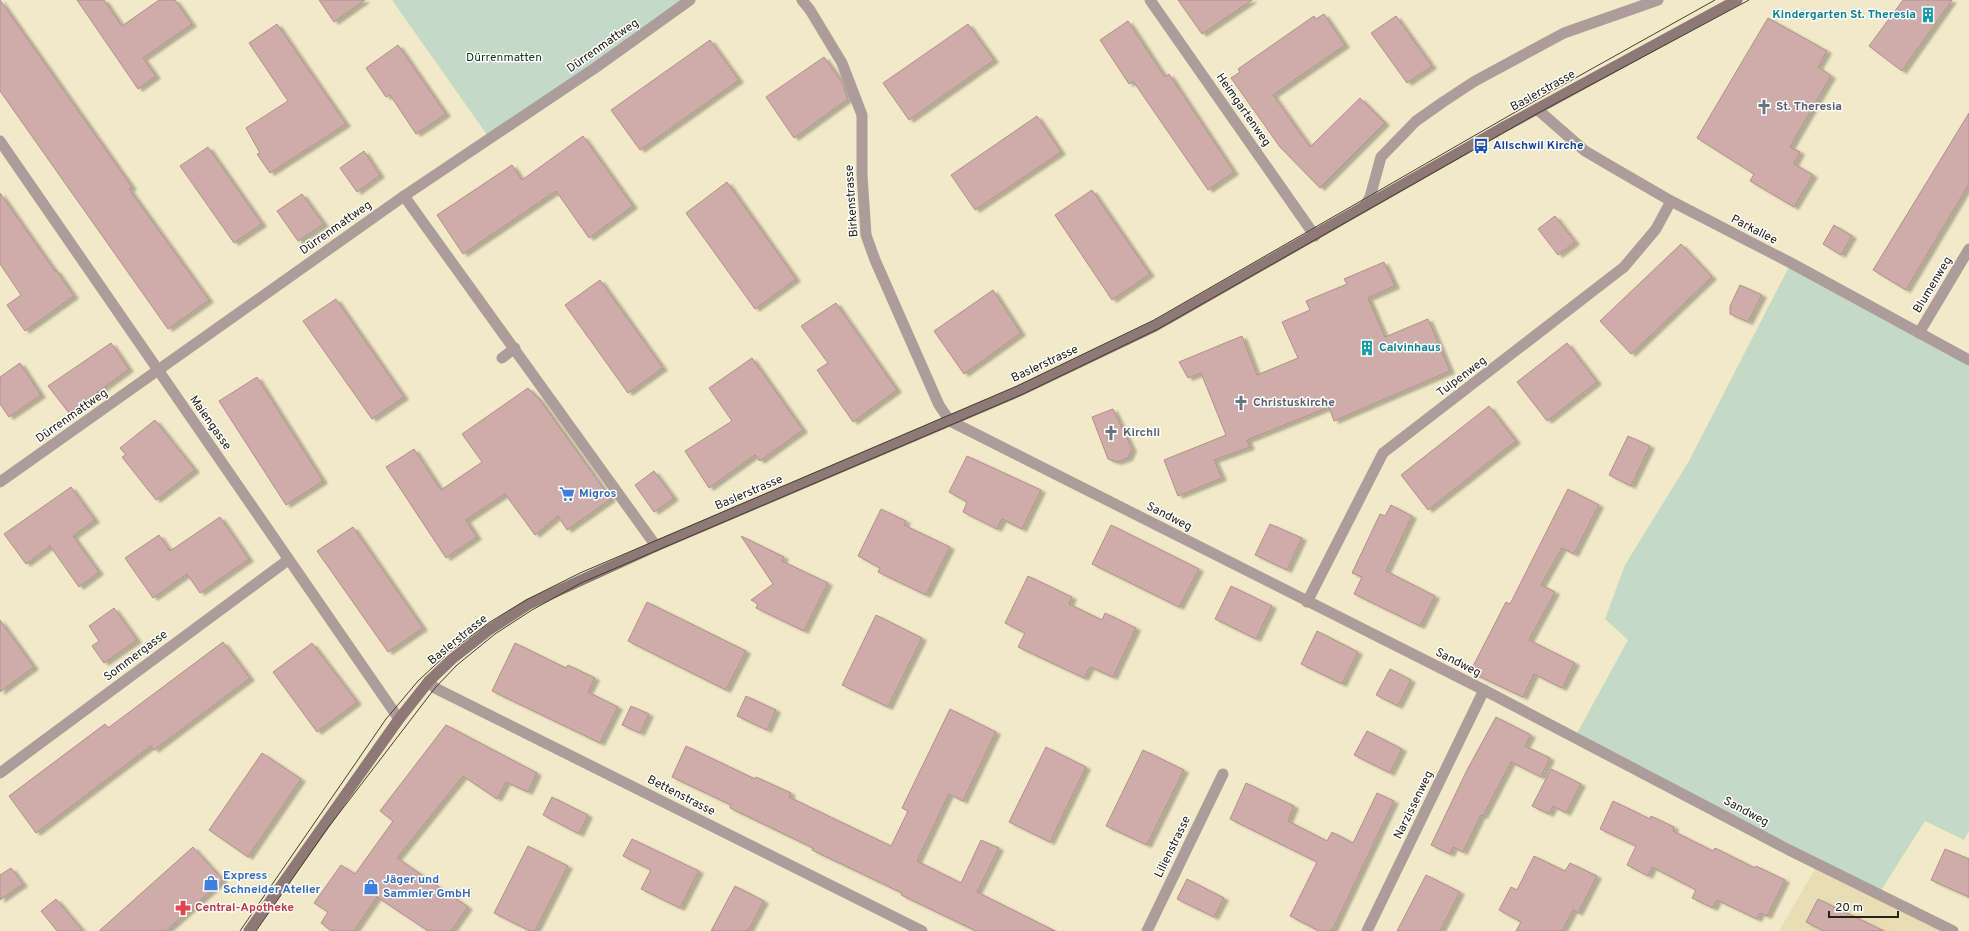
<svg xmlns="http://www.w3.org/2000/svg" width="1969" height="931" viewBox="0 0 1969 931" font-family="Overpass,sans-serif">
	<defs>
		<filter id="shadow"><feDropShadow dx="4.5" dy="2.5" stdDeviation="1" flood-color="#0004"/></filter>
	</defs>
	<rect width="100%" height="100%" fill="#f1e9c8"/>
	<path fill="#e7deb6" d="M1818 864 1953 931H1779Z"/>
	<g fill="#c4d9c6">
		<path d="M392 0H690L490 139Z"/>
		<path d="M1791 263 1969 360V831L1964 840 1925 821 1878 895 1575 737 1628 640 1605 619 1625 565 1689 461Z"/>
	</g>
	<g fill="#ceaca9" stroke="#b38f8b" filter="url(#shadow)">
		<path d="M0 0 132 187 129 189 209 300 168 329 0 91Z"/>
		<path d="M77 0H104L122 26 159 0H175L192 24 143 58 156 76 138 89Z"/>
		<path d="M319 0H365L334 22Z"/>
		<path d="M1178 0H1252L1202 34Z"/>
		<path d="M1903 0H1952L1902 71 1869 46Z"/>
		<path d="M1324 14 1345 45 1273 95 1310 147 1360 98 1385 123 1320 188 1280 147 1231 78 1240 72 1238 69 1314 16 1316 19Z"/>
		<path d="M1396 16 1432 66 1407 83 1371 33Z"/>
		<path d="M1768 18 1827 51 1818 67 1831 76 1790 147 1800 152 1794 164 1813 175 1794 207 1750 181 1754 174 1697 138Z"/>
		<path d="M1128 21 1165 77 1169 74 1234 172 1208 190 1133 81 1129 84 1100 40Z"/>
		<path d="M277 24 346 124 270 173 257 154 260 153 246 128 288 101 249 43Z"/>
		<path d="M968 24 994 60 909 120 883 83Z"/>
		<path d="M710 40 739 80 640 150 611 110Z"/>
		<path d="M398 45 446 114 416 134 390 95 386 97 366 68Z"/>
		<path d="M824 57 842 82 848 99 794 138 766 97Z"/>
		<path d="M1969 113V184L1906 290 1873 270Z"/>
		<path d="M1037 116 1061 152 975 210 951 175Z"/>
		<path d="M583 136 633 206 589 238 556 191 463 254 437 215 512 165 522 180Z"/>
		<path d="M208 147 262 224 234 243 180 166Z"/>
		<path d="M364 151 380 175 357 192 340 168Z"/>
		<path d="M727 182 796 279 755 309 686 213Z"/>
		<path d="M1092 190 1150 274 1112 300 1055 215Z"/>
		<path d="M0 193 55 271 56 270 74 296 25 331 7 305 21 295 0 264Z"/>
		<path d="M302 194 324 224 298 241 277 211Z"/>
		<path d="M1555 216 1575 242 1558 255 1538 229Z"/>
		<path d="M1834 225 1852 236 1841 255 1823 244Z"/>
		<path d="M1681 244 1712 277 1631 354 1600 321Z"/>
		<path d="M1384 262 1395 286 1368 298 1385 337 1428 319 1450 371 1334 421 1329 407 1247 440 1250 447 1214 460 1222 478 1178 496 1164 460 1226 435 1201 373 1188 378 1179 362 1242 336 1257 375 1298 358 1282 322 1310 310 1306 301 1347 284 1344 279Z"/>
		<path d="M600 280 663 368 628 393 565 305Z"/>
		<path d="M1740 285 1762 295 1748 322 1730 314V306Z"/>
		<path d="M993 290 1021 333 964 374 934 331Z"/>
		<path d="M336 299 404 397 372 419 303 321Z"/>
		<path d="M836 303 897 390 853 422 817 370 828 363 801 326Z"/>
		<path d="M111 343 129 369 69 413 48 386Z"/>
		<path d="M1567 343 1597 382 1547 421 1517 382Z"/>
		<path d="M752 358 803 430 760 461 755 455 709 488 685 451 732 421 709 388Z"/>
		<path d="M20 363 41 395 9 417 0 404V377Z"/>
		<path d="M257 377 323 481 286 505 219 401Z"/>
		<path d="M528 388 540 400 611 499 567 530 558 516 535 535 505 494 466 520 477 537 446 558 386 467 414 449 441 490 482 462 462 434Z"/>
		<path d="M1489 406 1516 441 1428 510 1401 475Z"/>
		<path d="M1113 409 1132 449 1128 458 1117 462 1108 459 1092 417Z"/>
		<path d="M155 420 195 470 156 500 122 457 126 455 120 448Z"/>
		<path d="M1628 436 1650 446 1631 486 1609 475Z"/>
		<path d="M967 456 1041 490 1022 529 1002 519 997 529 963 512 967 502 949 492Z"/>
		<path d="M654 471 674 498 654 512 635 485Z"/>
		<path d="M71 487 95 520 73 536 99 572 79 587 50 546 26 564 4 534Z"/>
		<path d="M1568 489 1599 505 1574 554 1562 548 1541 585 1555 592 1529 640 1575 663 1562 688 1534 674 1523 697 1470 672 1506 602 1510 604Z"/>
		<path d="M1391 505 1412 516 1386 571 1435 596 1420 626 1354 594 1362 577 1352 573 1380 514 1385 516Z"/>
		<path d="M881 509 906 521 904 525 950 547 926 595 878 572 880 568 858 556Z"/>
		<path d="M220 517 249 559 200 593 187 574 153 598 125 558 159 535 170 551Z"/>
		<path d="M1270 524 1302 538 1287 570 1255 555Z"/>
		<path d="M1111 525 1199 569 1179 607 1092 564Z"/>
		<path d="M353 527 423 628 388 652 317 551Z"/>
		<path d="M741 536 784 557 782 561 828 583 804 631 756 608 758 604 751 600 773 584Z"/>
		<path d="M1028 576 1072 597 1069 604 1102 620 1105 613 1136 628 1113 677 1090 667 1084 678 1018 647 1025 633 1005 623Z"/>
		<path d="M1231 586 1272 606 1256 639 1215 619Z"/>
		<path d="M647 602 746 651 726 690 628 641Z"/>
		<path d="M114 608 137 640 104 663 92 646 99 641 89 626Z"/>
		<path d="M876 615 922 638 888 707 842 685Z"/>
		<path d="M0 620 34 667 0 692Z"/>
		<path d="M1317 631 1358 652 1342 684 1301 664Z"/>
		<path d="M223 642 250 678 154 750 151 746 36 833 9 796 105 724 108 728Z"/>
		<path d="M312 643 357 702 317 732 273 672Z"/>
		<path d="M515 643 566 668 568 665 595 678 588 692 618 707 600 743 492 691Z"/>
		<path d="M1390 669 1411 680 1398 706 1376 695Z"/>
		<path d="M746 696 776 710 767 730 737 716Z"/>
		<path d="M631 706 649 714 640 733 622 725Z"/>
		<path d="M950 709 996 732 963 801 949 794 917 861 961 883 981 840 999 848 977 892 1055 931H976L901 895 902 893 812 850 813 848 730 808 731 805 672 777 686 746 755 779 756 777 791 793 789 797 891 846 908 811 902 808Z"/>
		<path d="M1496 717 1531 735 1525 746 1550 758 1541 777 1511 762 1483 816 1481 815 1463 852 1453 847 1450 854 1431 845 1467 770Z"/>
		<path d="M446 725 537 773 528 792 506 782 497 799 463 776 397 858 468 907 451 931H428L377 897 354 931H331L321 923 328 912 314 903 341 865 355 874 393 821 380 811Z"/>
		<path d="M1367 731 1402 749 1390 773 1354 755Z"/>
		<path d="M1046 747 1086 767 1050 842 1009 822Z"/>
		<path d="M1143 750 1184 770 1147 845 1106 826Z"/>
		<path d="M262 753 301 779 248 857 209 830Z"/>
		<path d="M1551 769 1581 784 1566 813 1553 806 1549 814 1532 806Z"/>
		<path d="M1246 783 1294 806 1288 821 1327 841 1332 832 1353 843 1377 793 1394 801 1332 931H1319L1290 916 1317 862 1230 819Z"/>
		<path d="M552 797 588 815 579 834 543 815Z"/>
		<path d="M1613 801 1650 819 1651 816 1674 827 1673 831 1713 851 1715 848 1755 868 1756 866 1785 880 1767 916 1760 913 1757 919 1717 900 1713 908 1692 898 1696 890 1652 867 1648 876 1627 865 1636 846 1600 829Z"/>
		<path d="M632 839 699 871 680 908 641 889 651 870 623 856Z"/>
		<path d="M528 846 568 866 535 931H530L494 913Z"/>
		<path d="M193 847 223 880 166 931H99Z"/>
		<path d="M1945 849 1969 859V897L1931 880Z"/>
		<path d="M1534 856 1565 871 1570 863 1597 876 1578 913 1573 910 1562 931H1516L1521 922 1499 910 1511 887 1517 890Z"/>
		<path d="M11 868 23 884 0 900V875Z"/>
		<path d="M1426 875 1460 892 1440 931H1397Z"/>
		<path d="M1187 879 1224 898 1214 917 1177 899Z"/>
		<path d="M735 886 764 901 748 931H711Z"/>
		<path d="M56 899 83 931H57L41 911Z"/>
		<path d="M1818 899 1884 931H1824L1806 922Z"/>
	</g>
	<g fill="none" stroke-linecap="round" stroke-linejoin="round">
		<g stroke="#ac9d9b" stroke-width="11">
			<path d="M1364 207 1370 197 1381 157 1416 121 1443 102 1475 81 1564 33 1658 0"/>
			<path d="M502 358 515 348"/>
		</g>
		<path stroke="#ac9d9b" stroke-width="11" d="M404 196 656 546"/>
		<g stroke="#ac9d9b" stroke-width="11">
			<path d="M802 0 810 10 842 63 862 115V175L866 235 875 260 939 405 950 421 1484 690 1789 850 1953 931"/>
			<path d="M1150 0 1315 236"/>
			<path d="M0 141 399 719"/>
			<path d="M1919 333 1969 249"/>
			<path d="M0 482 404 196 595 68 690 0"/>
			<path d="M1307 602 1383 453 1624 267 1656 229 1671 201"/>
			<path d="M429 681 435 688 922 931"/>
			<path d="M0 773 288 560"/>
			<path d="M1147 931 1223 774"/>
			<path d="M1367 931 1484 690"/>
		</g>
		<path stroke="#ac9d9b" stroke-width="11" d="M1537 109 1585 151 1614 168 1671 201 1791 263 1969 360"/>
		<path stroke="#8e7976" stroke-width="11" d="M249 931 399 719 429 681 452 659 489 630 529 604 656 546 1019 391 1155 326 1502 128 1737 0"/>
		<g stroke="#433f30" stroke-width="1">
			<path d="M240 931 386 719 418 681 448 653 490 622 526 600 580 573 1017 386 1154 320 1552 91 1715 0"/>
			<path d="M256 931 327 829 435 688 457 665 495 634 532 610 581 583 658 550 1021 395 1158 329 1540 112 1749 0"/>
		</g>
	</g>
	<defs>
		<symbol id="building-bare" viewBox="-9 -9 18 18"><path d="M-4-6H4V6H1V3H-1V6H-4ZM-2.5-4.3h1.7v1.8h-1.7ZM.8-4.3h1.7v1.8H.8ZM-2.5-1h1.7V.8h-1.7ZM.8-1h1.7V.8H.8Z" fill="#0f9aa8" stroke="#fff" stroke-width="2.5" paint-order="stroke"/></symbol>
		<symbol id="church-bare" viewBox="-9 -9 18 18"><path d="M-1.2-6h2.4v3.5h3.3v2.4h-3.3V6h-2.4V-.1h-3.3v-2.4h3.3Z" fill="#6b7280" stroke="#fff" stroke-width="2.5" paint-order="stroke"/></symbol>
		<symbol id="bus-bare" viewBox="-9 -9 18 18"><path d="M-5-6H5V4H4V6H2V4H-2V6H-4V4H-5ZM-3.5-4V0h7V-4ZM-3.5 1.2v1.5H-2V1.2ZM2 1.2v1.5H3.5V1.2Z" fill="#1a4fb4" stroke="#fff" stroke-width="2.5" paint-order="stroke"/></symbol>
		<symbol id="supermarket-bare" viewBox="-9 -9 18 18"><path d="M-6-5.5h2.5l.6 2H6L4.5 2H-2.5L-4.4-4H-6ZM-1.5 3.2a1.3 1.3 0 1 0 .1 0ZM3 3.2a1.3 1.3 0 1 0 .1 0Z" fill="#3f7fe0" stroke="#fff" stroke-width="2.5" paint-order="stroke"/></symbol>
		<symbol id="shop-bare" viewBox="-9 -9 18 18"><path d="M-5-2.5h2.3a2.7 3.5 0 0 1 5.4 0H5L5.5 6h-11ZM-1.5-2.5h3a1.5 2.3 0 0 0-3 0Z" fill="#3f7fe0" stroke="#fff" stroke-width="2.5" paint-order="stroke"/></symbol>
		<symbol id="pharmacy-bare" viewBox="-9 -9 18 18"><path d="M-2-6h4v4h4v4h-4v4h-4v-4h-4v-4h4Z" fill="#e0444e" stroke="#fff" stroke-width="2.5" paint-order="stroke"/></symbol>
	</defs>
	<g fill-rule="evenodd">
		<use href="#building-bare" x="1917" y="4" width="22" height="22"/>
		<use href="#church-bare" x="1753" y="96" width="22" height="22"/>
		<use href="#bus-bare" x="1470" y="135" width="22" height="22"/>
		<use href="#building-bare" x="1356" y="337" width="22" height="22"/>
		<use href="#church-bare" x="1230" y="392" width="22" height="22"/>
		<use href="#church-bare" x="1100" y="422" width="22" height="22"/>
		<use href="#supermarket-bare" x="556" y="483" width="22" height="22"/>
		<use href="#shop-bare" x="200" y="872" width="22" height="22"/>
		<use href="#shop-bare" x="360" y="876" width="22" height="22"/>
		<use href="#pharmacy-bare" x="172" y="897" width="22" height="22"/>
	</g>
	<g text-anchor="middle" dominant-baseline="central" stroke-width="3" stroke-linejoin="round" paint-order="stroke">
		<g font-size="12" font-weight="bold" fill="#0d838f" stroke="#fff" text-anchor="end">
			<text x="1916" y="15">Kindergarten St. Theresia</text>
			<text x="1379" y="348" text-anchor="start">Calvinhaus</text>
		</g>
		<g font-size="12" fill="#242115" stroke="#fff">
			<text transform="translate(603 46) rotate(-35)">Dürrenmattweg</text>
			<text transform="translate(1543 91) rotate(-29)">Baslerstrasse</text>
			<text transform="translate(1243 110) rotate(55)">Heimgartenweg</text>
			<text transform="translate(852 201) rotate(-94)">Birkenstrasse</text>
			<text transform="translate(336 228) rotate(-35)">Dürrenmattweg</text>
			<text transform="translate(1754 230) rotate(27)">Parkallee</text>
			<text transform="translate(1933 285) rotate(-59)">Blumenweg</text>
			<text transform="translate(1045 364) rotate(-25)">Baslerstrasse</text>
			<text transform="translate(1462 377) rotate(-37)">Tulpenweg</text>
			<text transform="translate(72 416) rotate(-35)">Dürrenmattweg</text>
			<text transform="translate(210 423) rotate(55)">Maiengasse</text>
			<text transform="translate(749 493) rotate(-23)">Baslerstrasse</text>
			<text transform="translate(1169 517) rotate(27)">Sandweg</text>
			<text transform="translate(458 640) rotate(-39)">Baslerstrasse</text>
			<text transform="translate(136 656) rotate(-37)">Sommergasse</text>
			<text transform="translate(1458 663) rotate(27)">Sandweg</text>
			<text transform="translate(681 796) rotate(27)">Bettenstrasse</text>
			<text transform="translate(1414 805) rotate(-64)">Narzissenweg</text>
			<text transform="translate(1746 812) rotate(28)">Sandweg</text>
			<text transform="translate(1173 847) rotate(-64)">Lilienstrasse</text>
		</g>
		<g font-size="12" fill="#103718" stroke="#fff">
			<text x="504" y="58">Dürrenmatten</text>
		</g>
		<g font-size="12" font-weight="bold" fill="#5b616d" stroke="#fff" text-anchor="start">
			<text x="1776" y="107">St. Theresia</text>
			<text x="1253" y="403">Christuskirche</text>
			<text x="1123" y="433">Kirchli</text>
		</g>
		<g font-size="12" font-weight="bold" fill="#164399" stroke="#fff" text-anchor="start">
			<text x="1493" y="146">Allschwil Kirche</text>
		</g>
		<g font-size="12" font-weight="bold" fill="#366cbe" stroke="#fff" text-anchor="start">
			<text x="579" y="494">Migros</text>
			<text x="223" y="876">Express<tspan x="223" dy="14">Schneider Atelier</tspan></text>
			<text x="383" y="880">Jäger und<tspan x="383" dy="14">Sammler GmbH</tspan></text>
		</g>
		<g font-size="12" font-weight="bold" fill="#be3a42" stroke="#fff" text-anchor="start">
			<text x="195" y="908">Central-Apotheke</text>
		</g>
	</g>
	<path d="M1829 911v6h69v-6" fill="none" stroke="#242115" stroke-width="2"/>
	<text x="1835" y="911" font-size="12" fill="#242115" stroke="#ffffff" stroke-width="3" paint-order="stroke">20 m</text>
</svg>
